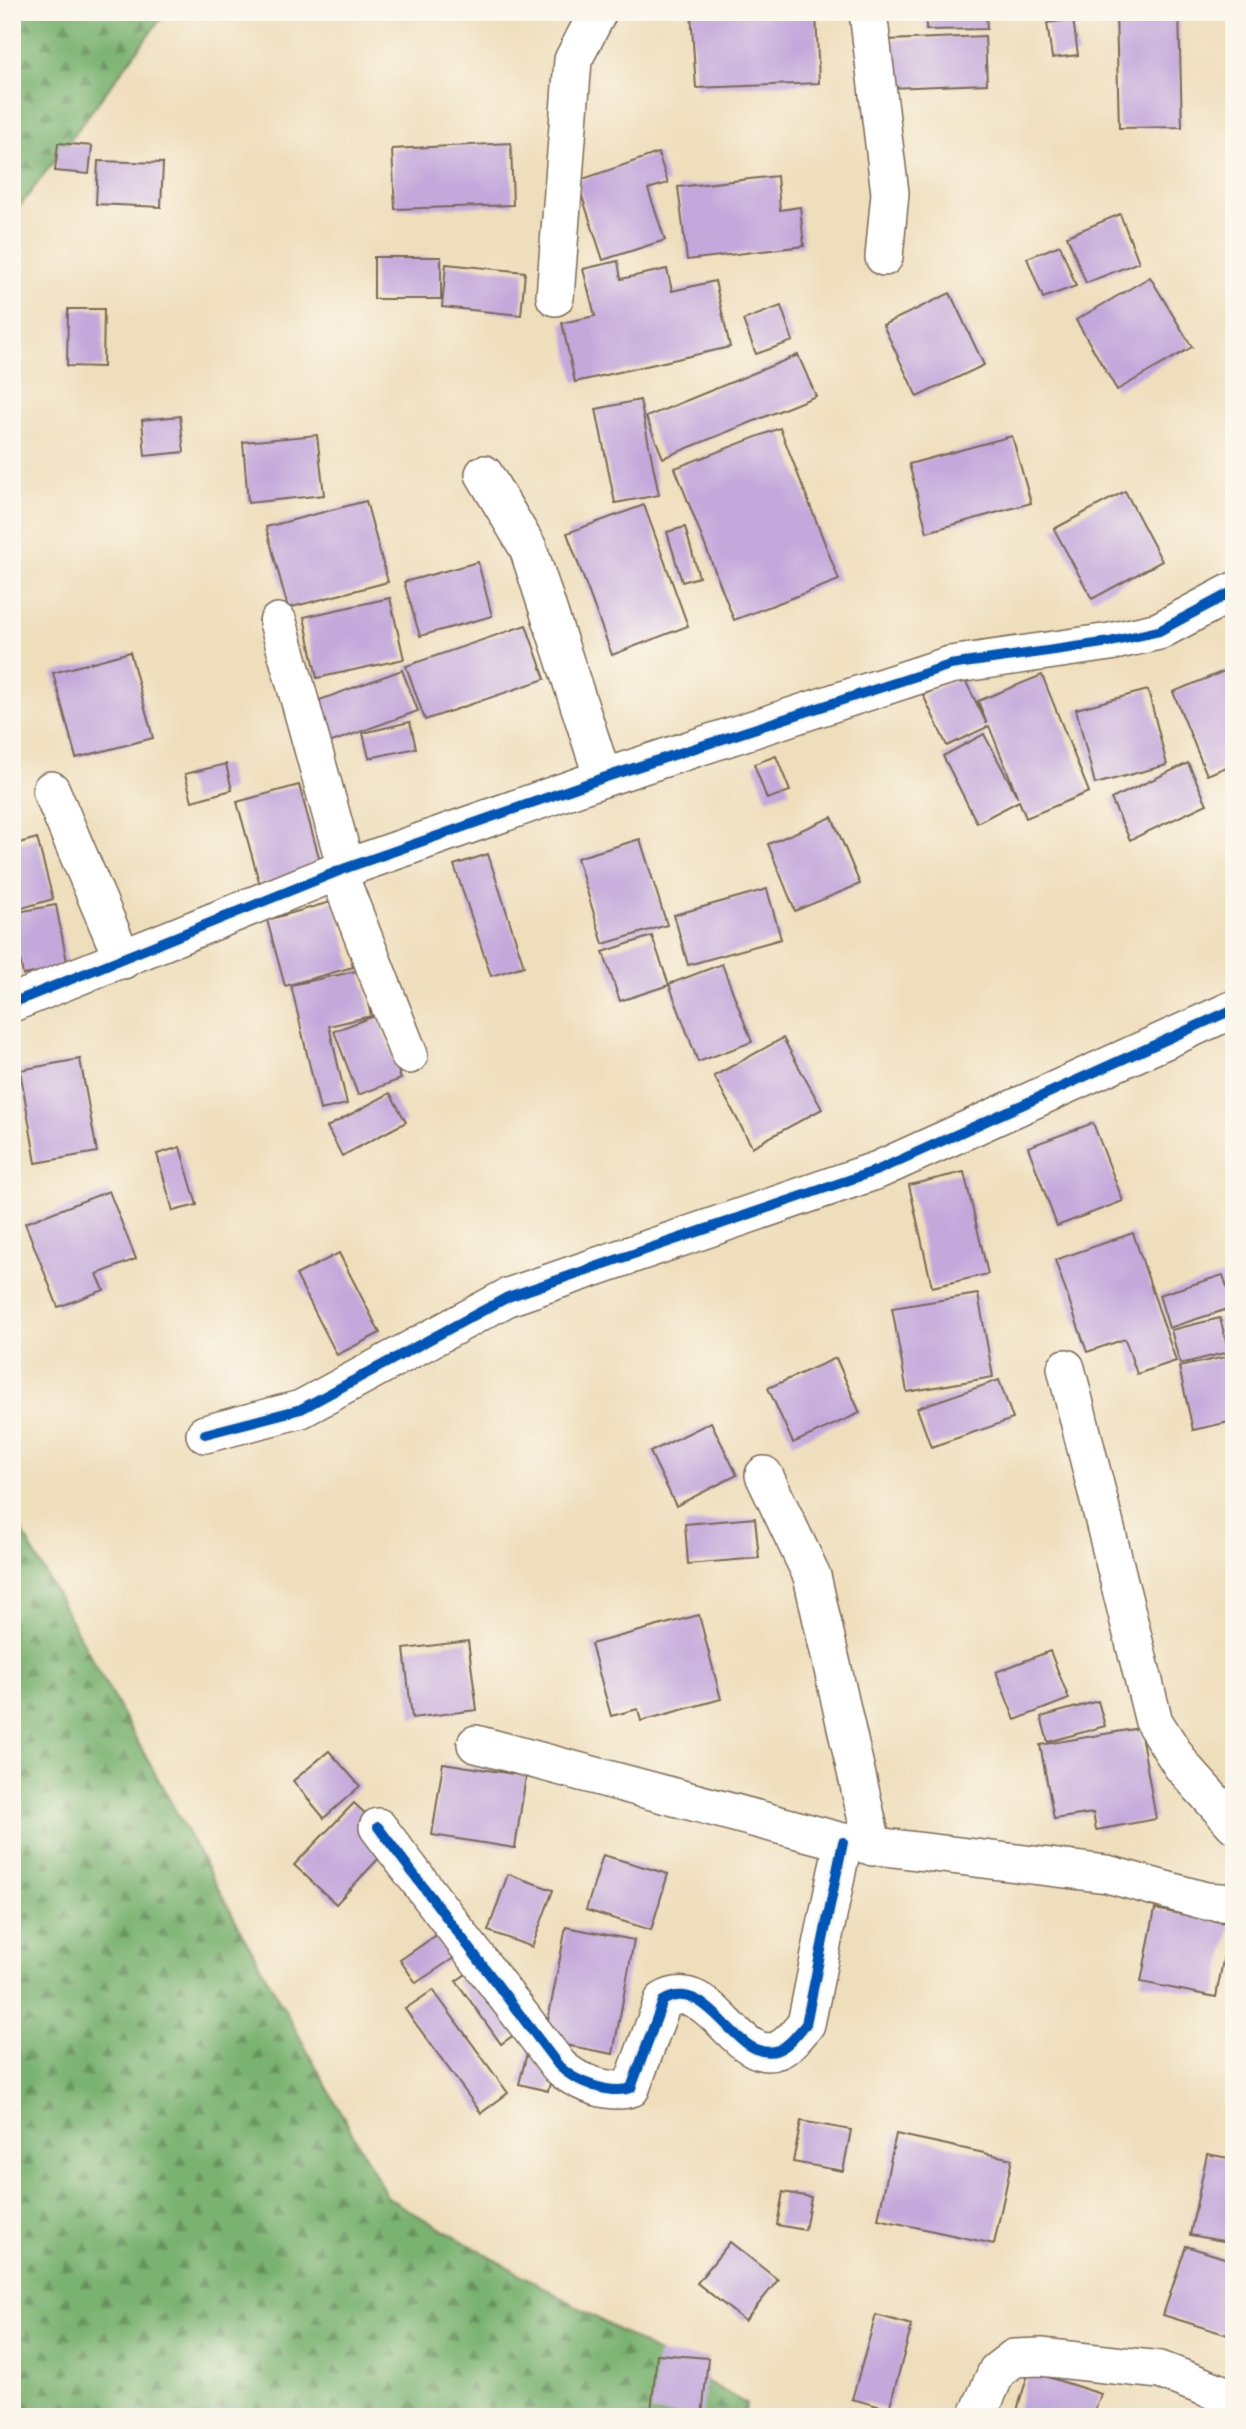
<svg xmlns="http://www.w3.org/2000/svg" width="1246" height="2429" viewBox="0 0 1246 2429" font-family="Itim,sans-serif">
	<defs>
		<pattern id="forest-firs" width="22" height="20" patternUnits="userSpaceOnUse" patternTransform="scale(1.75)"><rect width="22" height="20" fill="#7ab271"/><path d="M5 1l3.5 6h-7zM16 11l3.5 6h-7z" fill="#65915c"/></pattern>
	</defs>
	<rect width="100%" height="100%" fill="#fbf7ec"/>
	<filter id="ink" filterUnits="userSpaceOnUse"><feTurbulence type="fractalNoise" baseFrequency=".0143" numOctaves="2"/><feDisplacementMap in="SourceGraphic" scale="14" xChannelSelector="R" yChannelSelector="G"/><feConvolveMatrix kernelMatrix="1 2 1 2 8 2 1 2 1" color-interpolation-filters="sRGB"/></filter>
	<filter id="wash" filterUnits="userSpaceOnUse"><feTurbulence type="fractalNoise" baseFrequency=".00686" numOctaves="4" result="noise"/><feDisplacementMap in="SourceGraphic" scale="28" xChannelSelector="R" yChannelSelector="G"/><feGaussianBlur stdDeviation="1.57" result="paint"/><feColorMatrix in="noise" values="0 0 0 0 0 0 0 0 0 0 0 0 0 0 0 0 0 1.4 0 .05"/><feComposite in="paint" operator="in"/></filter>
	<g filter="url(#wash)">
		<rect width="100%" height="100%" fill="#efdebc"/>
		<g fill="url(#forest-firs)" stroke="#5a6e48" stroke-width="2">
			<path d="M12 12H166L18 209 12 224Z"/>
			<path d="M12 1513 388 2198 746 2404 744 2417H12Z"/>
		</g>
		<g id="blocks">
			<g fill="#c3a8db">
				<path d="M691 12H816L819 83 696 88Z"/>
				<path d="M926 12H986L987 29 926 30Z"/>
				<path d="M1116 12H1179L1182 127 1119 128Z"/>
				<path d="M1073 19 1078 55 1052 58 1047 23Z"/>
				<path d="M985 36 987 84 890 88 887 40Z"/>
				<path d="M58 143 92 146 89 174 55 171Z"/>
				<path d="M511 143 513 205 395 209 392 149Z"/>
				<path d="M658 153 668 183 648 189 665 240 603 260 577 181Z"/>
				<path d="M98 161 163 163 161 207 96 204Z"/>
				<path d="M777 176 780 210 800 207 804 246 687 260 678 187Z"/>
				<path d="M1120 214 1139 262 1086 283 1067 236Z"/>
				<path d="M1060 245 1076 286 1043 298 1027 258Z"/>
				<rect x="374" y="257" width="67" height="42"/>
				<path d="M618 261 621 279 667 269 672 291 715 281 730 347 575 382 562 323 595 316 583 269Z"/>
				<path d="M446 264 525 272 521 315 442 307Z"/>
				<path d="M1150 277 1192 347 1117 390 1076 320Z"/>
				<path d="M950 293 984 365 917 397 883 325Z"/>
				<path d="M781 306 793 341 756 354 743 320Z"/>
				<path d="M68 309H104L103 367 67 366Z"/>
				<path d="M798 355 816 396 663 458 646 417Z"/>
				<path d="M640 400 659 495 615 503 596 409Z"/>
				<path d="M180 416 184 452 145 456 142 420Z"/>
				<path d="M780 428 839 580 734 620 675 468Z"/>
				<path d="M317 435 324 495 248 503 243 442Z"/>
				<path d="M1012 436 1031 503 927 532 909 464Z"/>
				<path d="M1125 491 1162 561 1092 599 1054 529Z"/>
				<path d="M366 501 388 582 288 608 266 527Z"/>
				<path d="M644 505 688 626 612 655 567 533Z"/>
				<path d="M685 527 699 577 682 582 667 532Z"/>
				<path d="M478 562 492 616 420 636 404 582Z"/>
				<path d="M390 598 404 659 317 678 304 617Z"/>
				<path d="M526 625 545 679 425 720 406 666Z"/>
				<path d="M130 652 153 738 76 758 53 673Z"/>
				<path d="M1234 667V764L1207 775 1173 692Z"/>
				<path d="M402 670 418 711 318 747 303 706Z"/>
				<path d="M1042 675 1089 792 1026 818 1019 801 977 823 943 756 984 734 1018 798 989 726 947 746 923 695 963 676 987 724 978 701Z"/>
				<path d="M1148 690 1167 765 1095 784 1076 709Z"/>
				<path d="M410 722 416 748 369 758 363 733Z"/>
				<path d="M776 756 790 791 767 799 754 764Z"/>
				<path d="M1188 763 1207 804 1130 840 1111 799Z"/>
				<path d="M226 764 232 790 192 801 185 774Z"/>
				<path d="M299 785 322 868 260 885 237 802Z"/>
				<path d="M832 817 860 884 795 911 768 844Z"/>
				<path d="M37 838 53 899 12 911V845Z"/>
				<path d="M640 839 667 925 603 944 577 858Z"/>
				<path d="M488 854 524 966 491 976 454 865Z"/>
				<path d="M767 889 781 939 688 965 674 915Z"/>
				<path d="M334 901 353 967 285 986 267 920Z"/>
				<path d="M56 905 68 967 23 975 12 913Z"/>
				<path d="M652 936 669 985 620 1001 603 952Z"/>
				<path d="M722 964 752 1042 698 1062 669 984Z"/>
				<path d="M361 970 371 1016 329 1026 347 1104 320 1110 291 985Z"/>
				<path d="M377 1015 401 1079 358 1095 334 1031Z"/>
				<path d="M783 1038 822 1109 752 1147 714 1076Z"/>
				<path d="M80 1059 97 1152 36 1163 20 1070Z"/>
				<path d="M390 1093 406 1122 342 1156 327 1127Z"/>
				<path d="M1093 1123 1123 1201 1057 1226 1028 1147Z"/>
				<path d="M180 1147 197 1205 173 1211 157 1154Z"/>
				<path d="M964 1172 988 1274 932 1287 909 1185Z"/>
				<path d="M109 1191 136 1259 97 1274 104 1290 58 1307 25 1223Z"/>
				<path d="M1133 1233 1176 1361 1137 1374 1125 1339 1087 1352 1055 1260Z"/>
				<path d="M339 1253 380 1333 337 1355 296 1275Z"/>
				<path d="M1223 1275 1234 1307 1169 1328 1159 1295Z"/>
				<path d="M978 1294 993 1377 907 1392 892 1308Z"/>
				<path d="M1220 1318 1229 1352 1180 1364 1171 1330Z"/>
				<path d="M1234 1355V1421L1193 1430 1179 1367Z"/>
				<path d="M836 1358 860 1413 793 1443 768 1388Z"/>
				<path d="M999 1380 1013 1419 931 1447 917 1408Z"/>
				<path d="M711 1422 737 1475 676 1506 650 1452Z"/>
				<path d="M755 1518 759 1558 688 1564 685 1524Z"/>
				<path d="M699 1615 721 1699 641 1721 638 1709 611 1716 591 1644Z"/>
				<path d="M468 1641 477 1710 412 1718 404 1649Z"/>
				<path d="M1050 1651 1069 1699 1015 1720 996 1672Z"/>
				<path d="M1098 1701 1105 1726 1048 1742 1041 1717Z"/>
				<path d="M1140 1728 1156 1819 1096 1830 1093 1813 1054 1819 1040 1745Z"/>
				<path d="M329 1751 360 1786 324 1818 293 1781Z"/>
				<path d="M443 1763 526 1776 515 1848 432 1835Z"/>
				<path d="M354 1803 395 1841 336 1904 294 1865Z"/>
				<path d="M603 1855 668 1874 651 1930 586 1910Z"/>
				<path d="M508 1874 553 1890 532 1947 488 1931Z"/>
				<path d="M1155 1909 1230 1924 1216 1997 1141 1982Z"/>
				<path d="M566 1927 634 1940 613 2054 549 2042 560 2045 548 2091 519 2084 531 2038 544 2041Z"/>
				<path d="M444 1930 460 1954 416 1983 400 1960Z"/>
				<path d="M481 1964 525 2027 501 2044 456 1981Z"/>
				<path d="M433 1990 508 2093 481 2113 405 2009Z"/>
				<path d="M801 2121 851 2130 843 2171 793 2162Z"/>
				<path d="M896 2134 1012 2159 994 2244 878 2219Z"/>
				<path d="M1207 2154 1234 2159V2243L1190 2235Z"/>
				<path d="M783 2192 811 2197 805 2230 777 2225Z"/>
				<path d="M730 2242 778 2280 745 2321 697 2283Z"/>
				<path d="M1186 2246 1234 2261V2337L1163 2315Z"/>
				<path d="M876 2315 912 2325 889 2409 852 2399Z"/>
				<path d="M657 2354 708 2358 702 2417 651 2412Z"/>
				<path d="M1029 2371 1101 2394 1093 2417H1015Z"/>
			</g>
		</g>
	</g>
	<g filter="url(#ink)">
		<use href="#blocks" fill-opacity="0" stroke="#7a6955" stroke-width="2"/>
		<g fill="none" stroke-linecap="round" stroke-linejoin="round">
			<defs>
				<g id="minor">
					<path d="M868 12 890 193 884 257"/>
					<path d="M555 297 573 60 598 12"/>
					<path d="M484 474 528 548 603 778"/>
					<path d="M278 622 346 868"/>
					<path d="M51 790 123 960"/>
					<path d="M338 872 409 1055"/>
					<path d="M12 1003 346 868 603 778 950 665 1110 642 1159 631 1234 591"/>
					<path d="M1066 1368 1154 1722 1182 1766 1234 1824"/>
					<path d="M205 1434 301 1409 508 1297 878 1170 1234 1009"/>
					<path d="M764 1475 812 1576 873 1847"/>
					<path d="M476 1744 843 1842 1107 1874 1206 1901 1234 1903"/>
					<path d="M378 1827 559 2066C575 2082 610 2095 631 2088L663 2001C710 1973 736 2066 778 2050 790 2045 798 2033 806 2024L843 1842"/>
					<path d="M977 2417 997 2371 1014 2358 1041 2357 1160 2370 1234 2398"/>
				</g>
			</defs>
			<use href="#minor" stroke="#7a6955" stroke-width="40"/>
			<use href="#minor" stroke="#fff" stroke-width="37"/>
			<defs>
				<g id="cycleway">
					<path d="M12 1003 346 868 603 778 950 665 1110 642 1159 631 1234 591"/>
					<path d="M205 1434 301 1409 508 1297 878 1170 1234 1009"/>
					<path d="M378 1827 559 2066C575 2082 610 2095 631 2088L663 2001C710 1973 736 2066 778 2050 790 2045 798 2033 806 2024L843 1842"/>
				</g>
			</defs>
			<use href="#cycleway" stroke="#fbf7ec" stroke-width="15"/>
			<use href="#cycleway" stroke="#0057b8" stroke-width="10"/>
		</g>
	</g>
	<rect width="1246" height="2429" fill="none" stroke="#fbf7ec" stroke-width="42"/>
</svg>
